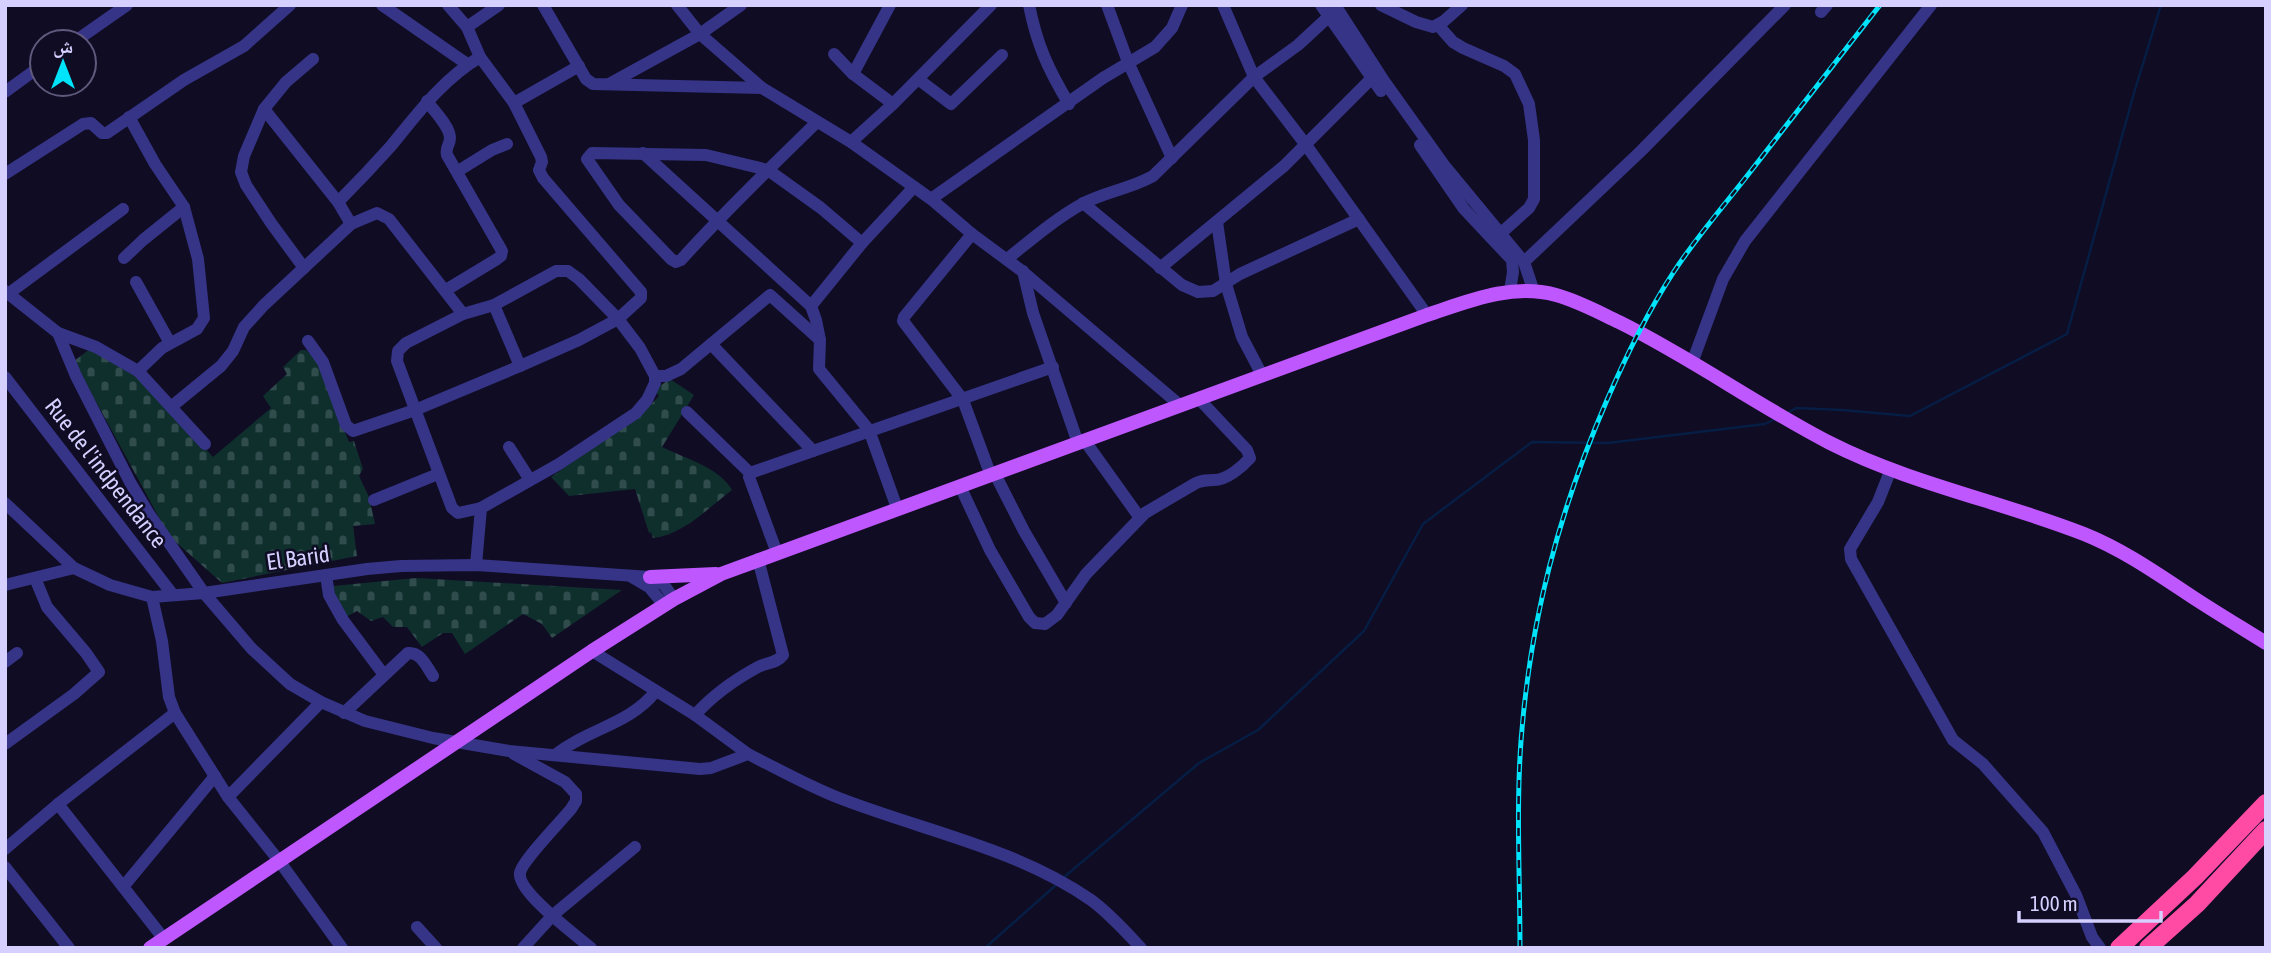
<svg xmlns="http://www.w3.org/2000/svg" width="2271" height="953" viewBox="0 0 2271 953" font-family="'Asap Condensed','Noto Naskh Arabic',sans-serif">
	<defs>
		<pattern id="cemetery-stones" width="16" height="16" patternUnits="userSpaceOnUse" patternTransform="scale(1.75)"><rect width="16" height="16" fill="#0f2f2d"/><path d="M2 7V4a2 2 0 0 1 4 0v3zM10 15v-3a2 2 0 0 1 4 0v3z" fill="#314c4c"/></pattern>
	</defs>
	<rect width="100%" height="100%" fill="#100c24"/>
	<g fill="url(#cemetery-stones)">
		<path d="M90 349 145 382 213 457 271 408 263 396 287 374 283 367 301 350H306L324 368 330 395 349 442 354 441 363 469 359 476 369 497 375 524 353 526 357 556 222 583 169 536 74 361Z"/>
		<path d="M670 379 694 395 662 447C684 458 719 467 732 490 708 508 683 535 653 538L651 532 649 533 635 489 569 496 551 477 644 412 659 396 654 390Z"/>
		<path d="M416 578 622 590 552 638 542 624 523 614 465 654 452 633H443L422 647 407 627H393L383 617 371 621 357 611 344 618 337 601 333 586Z"/>
	</g>
	<g fill="none" stroke-linecap="round" stroke-linejoin="round">
		<g stroke="#061d44" stroke-width="2.5">
			<path d="M1786 414 1796 408 1842 410 1910 416 2067 334 2134 93 2161 5"/>
			<path d="M1063 878 1199 763 1258 730 1364 631 1423 524 1532 442 1608 443 1765 424 1777 418"/>
			<path d="M985 948 1056 885"/>
		</g>
		<g stroke="#363487" stroke-width="12">
			<path d="M382 5 467 64"/>
			<path d="M543 5 586 79 593 84 762 88"/>
			<path d="M677 5 700 34 762 88 851 142 931 199 972 234 1022 271 1181 406"/>
			<path d="M1029 5C1037 45 1048 69 1069 104"/>
			<path d="M1107 5 1128 62 1172 158"/>
			<path d="M1223 5 1254 77 1306 145 1427 315"/>
			<path d="M1321 5 1381 91"/>
			<path d="M1335 5 1384 81 1444 165 1524 262 1534 292"/>
			<path d="M1381 5 1416 22 1433 27 1444 21 1462 5"/>
			<path d="M1821 12 1827 5"/>
			<path d="M1438 25 1453 42 1463 48 1504 66 1515 74 1529 104 1534 140V199L1529 208 1500 234"/>
			<path d="M467 27 499 5"/>
			<path d="M74 42 127 5"/>
			<path d="M834 54 853 74 893 104"/>
			<path d="M853 74 890 5"/>
			<path d="M918 79 951 104 1002 55"/>
			<path d="M609 84 700 34 741 5"/>
			<path d="M5 92 42 65"/>
			<path d="M427 101C433 110 450 126 450 138 450 145 445 147 447 155L502 251 501 256 497 259 446 290"/>
			<path d="M514 103 579 66"/>
			<path d="M264 109 338 202 351 224"/>
			<path d="M129 117 155 164 184 207 198 259 204 318 197 329 162 348 138 371"/>
			<path d="M817 122C771 167 724 212 681 260L676 262 671 259 619 205 587 159 592 153 706 155 768 170 821 208 862 243"/>
			<path d="M851 142 893 104 991 5"/>
			<path d="M1420 145 1464 209 1512 260 1513 272 1510 291"/>
			<path d="M643 153 811 306 816 320 820 340 819 369 869 430 897 508"/>
			<path d="M458 171 492 150 507 144"/>
			<path d="M5 174 83 124 91 123 102 133H107L184 80 244 46 290 5"/>
			<path d="M931 199 1103 78 1155 47 1172 28 1182 5"/>
			<path d="M338 202C356 184 374 165 391 146 418 113 443 79 480 57"/>
			<path d="M1083 203 1182 285 1198 292 1213 291 1240 274 1359 219"/>
			<path d="M1217 222 1226 284 1242 337 1262 375"/>
			<path d="M972 234 904 317 903 321 963 400 991 476"/>
			<path d="M124 258 143 240 184 207"/>
			<path d="M1007 259C1031 240 1055 219 1082 204 1104 192 1130 189 1153 176L1254 77 1298 45 1337 9"/>
			<path d="M1524 262 1641 151 1785 5"/>
			<path d="M304 268 271 223 246 185 241 172 244 156 264 109 286 82 313 59"/>
			<path d="M1160 268 1284 166 1372 78"/>
			<path d="M1023 271 1033 313 1078 443"/>
			<path d="M136 282 170 343"/>
			<path d="M5 291 58 333 76 376 130 482 149 514 204 593 252 649 290 684 321 702 365 721 433 738 509 751 700 769 711 768 748 754C778 769 808 786 839 798 924 831 1016 848 1091 900 1109 913 1126 932 1141 948"/>
			<path d="M8 294 123 209"/>
			<path d="M811 306 862 243 914 187"/>
			<path d="M463 314 406 343 398 351 397 361 452 508 458 513 481 508"/>
			<path d="M58 333 96 347 138 371 205 444"/>
			<path d="M308 341 323 362 346 425 353 431 415 410 520 366"/>
			<path d="M711 344 813 451"/>
			<path d="M1692 363 1723 279 1745 241 1931 5"/>
			<path d="M655 376H666L681 369 770 295 820 340"/>
			<path d="M5 377 173 595"/>
			<path d="M171 407 221 366 233 351 244 327 264 305 351 224 377 213 389 219 463 314 494 305 520 366 579 340 618 319 641 298V292L543 178 539 170 542 162 541 157 514 103 480 57 467 27 448 5"/>
			<path d="M687 412 750 473 749 477 777 553"/>
			<path d="M1085 441 1140 518"/>
			<path d="M509 447 530 480"/>
			<path d="M1891 469 1878 502 1850 549 1851 559 1953 740 1983 764 2043 832 2076 895 2092 937 2100 948"/>
			<path d="M750 473 1053 367"/>
			<path d="M995 474 1024 531 1066 603"/>
			<path d="M960 486 990 550 1029 617 1035 623 1045 624 1057 615 1086 574 1145 513 1196 483C1203 480 1207 480 1214 480 1227 480 1242 467 1250 458L1247 450 1199 399"/>
			<path d="M374 500 438 474"/>
			<path d="M5 503 74 568 110 585 152 597 204 593 367 569 401 566 476 565 650 577 664 585 674 599"/>
			<path d="M476 565 481 508 559 464 636 413 647 400 655 383V376L640 348 618 319 579 279 568 271H556L494 305"/>
			<path d="M326 575 329 595 343 620 384 675"/>
			<path d="M632 577 649 587 664 605"/>
			<path d="M5 585 74 568"/>
			<path d="M152 597 162 641 169 697 175 713 228 797 280 862 342 948"/>
			<path d="M592 651 695 715 748 754"/>
			<path d="M5 662 17 653"/>
			<path d="M344 713 408 653C421 652 426 666 433 676"/>
			<path d="M695 715C713 695 734 680 758 667 767 662 776 664 783 655L758 559"/>
			<path d="M5 744 74 694 99 672 86 653 47 607 35 578"/>
			<path d="M514 754 565 782 576 794V801L571 809C562 820 521 862 520 873 517 892 576 935 591 948"/>
			<path d="M555 755C589 728 629 725 656 691"/>
			<path d="M228 797 321 702"/>
			<path d="M58 804 164 939"/>
			<path d="M5 849 58 804 175 713"/>
			<path d="M5 867 69 948"/>
			<path d="M123 887 215 776"/>
			<path d="M417 927 436 948"/>
			<path d="M523 948 553 915 635 847"/>
		</g>
		<g stroke="#bf57ff" stroke-width="14">
			<path d="M650 577 716 574"/>
			<path d="M150 948 592 651 674 599 721 574 1427 315C1469 301 1511 283 1556 295 1578 301 1598 312 1619 322 1692 358 1758 406 1830 443 1911 484 2000 501 2084 534 2124 550 2159 575 2194 598 2217 613 2242 628 2266 643"/>
		</g>
		<g stroke="#ff4ba3" stroke-width="18">
			<path d="M2119 948 2195 877 2266 803"/>
			<path d="M2148 948 2197 904 2266 830"/>
		</g>
		<defs>
			<path id="rail" d="M1520 948C1520 879 1516 810 1521 741 1530 620 1559 511 1607 400 1626 356 1647 313 1673 273 1695 239 1722 208 1747 176 1791 119 1835 62 1880 5"/>
		</defs>
		<use href="#rail" stroke="#00e4fb" stroke-width="5"/>
		<use href="#rail" stroke="#100c24" stroke-width="2.5" stroke-dasharray="8" stroke-linecap="butt"/>
	</g>
	<g text-anchor="middle" dominant-baseline="central" stroke-width="5" stroke-linejoin="round" paint-order="stroke">
		<g font-size="23" fill="#d5d0ff" stroke="#100c24">
			<text transform="translate(106 473) rotate(52)">Rue de l'indpendance</text>
			<text transform="translate(298 558) rotate(-8)">El Barid</text>
		</g>
	</g>
	<rect width="2271" height="953" fill="none" stroke="#d5d0ff" stroke-width="14"/>
	<g transform="translate(63 63)"><circle r="33" fill="#100c24" stroke="#5f5a7c" stroke-width="2"/>
	<path d="M0-5L12 26L0 18L-12 26Z" fill="#00e4fb"/>
	<text y="-10" font-size="19" font-weight="bold" text-anchor="middle" fill="#d5d0ff">ش</text>
	</g>
	<path d="M2019 911v10h142v-10" fill="none" stroke="#d5d0ff" stroke-width="3.5"/>
	<text x="2030" y="911" font-size="21" fill="#d5d0ff" stroke="#100c24" stroke-width="5" paint-order="stroke">100 m</text>
</svg>
